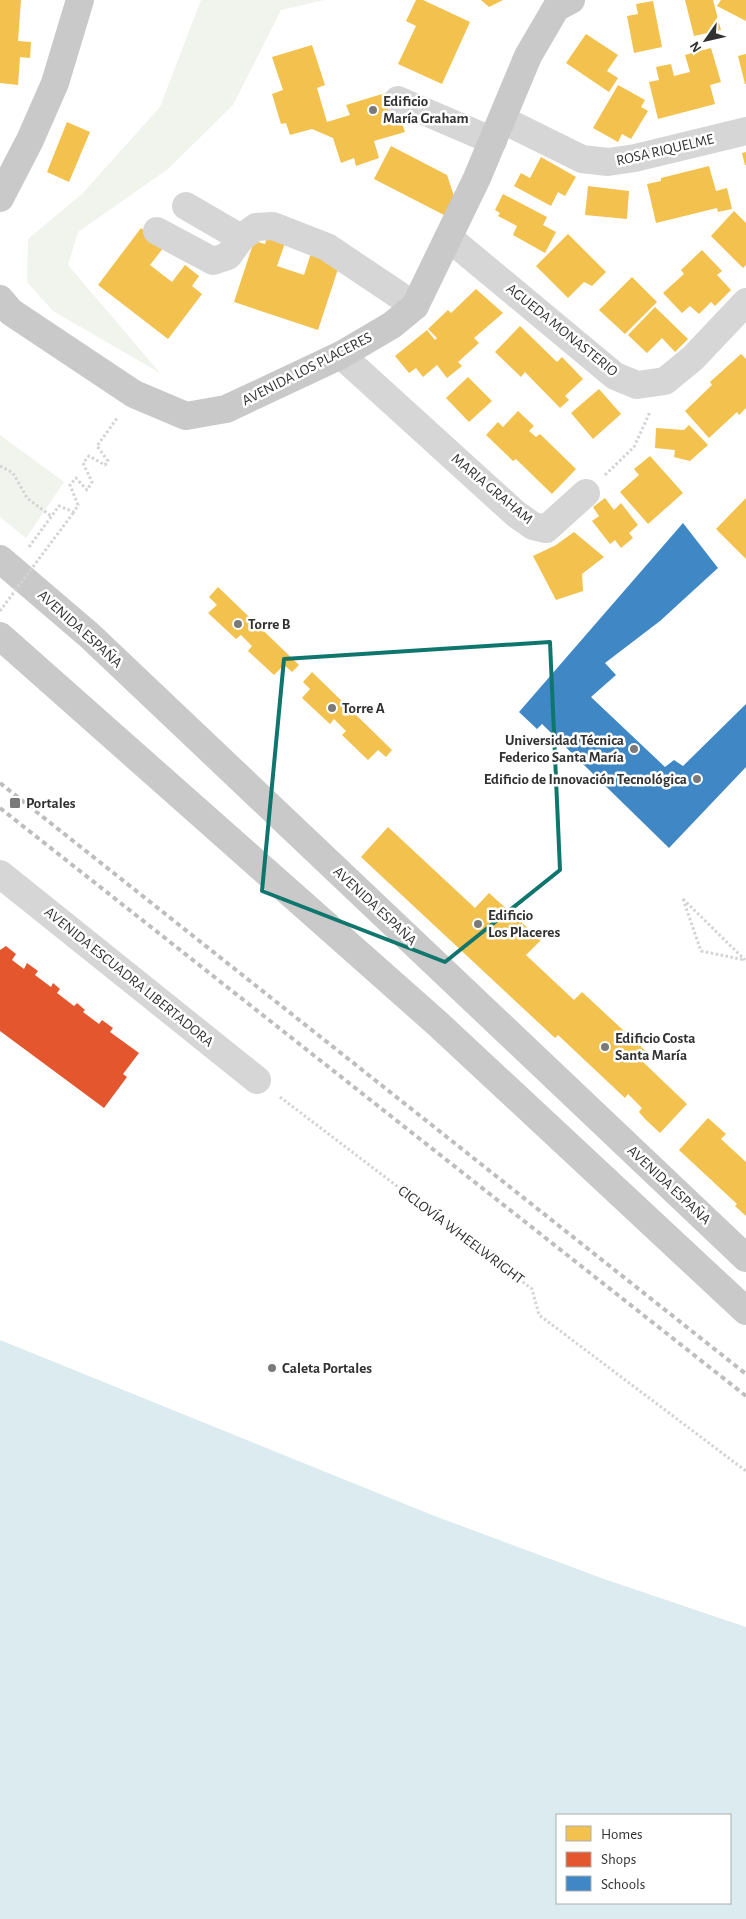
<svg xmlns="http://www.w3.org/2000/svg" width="746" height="1919" viewBox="0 0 746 1919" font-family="'Alegreya Sans',sans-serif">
	<rect width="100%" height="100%" fill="#fff"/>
	<g fill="#f1f3ed">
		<path d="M201 0H324L281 10 233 105 168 169 78 232 68 265 160 373 53 311 27 282 28 239 82 194 160 107Z"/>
		<path d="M0 435 64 482 26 538 0 517Z"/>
	</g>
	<path fill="#dbebf0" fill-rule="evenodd" d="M0 1340 432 1515 604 1579 746 1627V1919H0ZM557 1815H730V1903H557Z"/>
	<g fill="#f2c14e">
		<path d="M0 0H21L18 41 31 42 30 58 20 57 18 85 0 83Z"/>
		<path d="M416 0H423L470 22 442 84 398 64 416 26 406 21Z"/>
		<path d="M481 0H503L489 7Z"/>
		<path d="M685 0H713L721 30 694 36Z"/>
		<path d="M721 0H746V21L717 6Z"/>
		<path d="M653 1 662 47 634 53 627 16 638 14 636 4Z"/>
		<path d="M586 34 618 55 607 71 618 78 609 92 566 63Z"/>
		<path d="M312 45 325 85 317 88 327 122 350 115 346 105 392 91 405 132 374 141 379 158 356 166 354 158 341 163 333 138 312 129 290 135 286 123 281 124 272 94 283 90 272 57Z"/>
		<path d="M711 48 721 82 710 85 715 104 658 119 649 82 659 80 656 67 671 64 674 76 690 72 685 55Z"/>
		<path d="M746 54V84H745L738 56Z"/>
		<path d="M618 85 645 100 641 107 648 111 631 139 622 134 618 142 593 128Z"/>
		<path d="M67 122 90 132 69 182 47 172Z"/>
		<path d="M391 146 447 175 454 196 444 215 374 179Z"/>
		<path d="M746 152V165H745L742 153Z"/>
		<path d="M541 157 576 177 565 196 558 192 551 206 514 186 521 173 530 178Z"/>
		<path d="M709 166 716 191 727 188 732 209 718 212 717 208 656 223 647 184 661 181V178Z"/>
		<path d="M588 186 629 191 627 219 585 215Z"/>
		<path d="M503 194 547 217 543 225 556 232 545 253 513 235 517 226 498 216 500 213 495 210Z"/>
		<path d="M734 211 746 223V265L743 268 711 236Z"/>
		<path d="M141 228 164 247 150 265 172 282 185 265 199 276 192 286 202 294 168 339 98 285Z"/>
		<path d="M268 234 286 240 277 266 304 275 312 250 341 260 318 330 234 302 254 241 265 244Z"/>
		<path d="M568 234 606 272 592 286 584 282 568 298 536 266Z"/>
		<path d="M702 250 722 271 717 275 731 290 715 306 711 302 699 314 690 306 682 313 663 293 684 274 681 270Z"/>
		<path d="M632 277 657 302 625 334 599 310Z"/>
		<path d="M476 289 503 313 474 338 479 343 458 362 462 366 447 378 437 365 423 377 416 368 409 373 395 356 427 330 435 340 437 338 428 329 448 310 451 313Z"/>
		<path d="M655 307 688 339 675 352 662 338 647 353 628 335Z"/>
		<path d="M520 326 557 362 562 357 583 379 565 396 569 400 560 408 525 372 521 377 495 352Z"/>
		<path d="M741 354 746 359V408L739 415 737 412 709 438 685 411 712 385 710 382Z"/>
		<path d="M468 377 492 401 469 422 446 398Z"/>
		<path d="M599 389 621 414 593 439 571 413Z"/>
		<path d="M518 411 534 426 529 431 536 437 540 434 576 469 552 494 516 459 513 461 486 435 498 422 503 427Z"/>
		<path d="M689 425 708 445 690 461 674 457 675 450 655 448 656 428 684 430Z"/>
		<path d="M650 456 683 493 648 524 620 492 639 475 634 469Z"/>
		<path d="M605 498 614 510 621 503 638 525 629 533 633 538 621 548 615 540 610 544 592 521 599 516 593 507Z"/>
		<path d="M746 498V559L716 529Z"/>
		<path d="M574 532 604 557 582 574 583 591 556 600 533 556 556 545Z"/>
		<path d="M218 587 299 665 292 672 284 665 274 675 248 651 252 646 241 635 236 639 208 613 217 605 209 597Z"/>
		<path d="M312 672 392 750 386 757 378 750 368 760 342 735 346 731 334 719 330 724 302 698 310 689 303 682Z"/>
		<path d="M388 827 475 908 489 893 541 940 526 955 574 1000 582 992 650 1055 643 1062 687 1104 660 1133 645 1119 639 1112 642 1108 628 1094 625 1098 558 1035 555 1038 361 857Z"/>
		<path d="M708 1118 726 1134 721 1139 746 1162V1216L735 1206 737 1204 679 1150Z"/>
	</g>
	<path fill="#e4572e" d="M6 946 16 954 12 960 24 969 27 963 38 971 35 975 51 987 53 983 60 989 57 993 74 1006 77 1003 85 1010 83 1012 99 1024 102 1020 113 1028 110 1032 139 1053 123 1074 127 1077 104 1108 0 1031V950Z"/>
	<path fill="#3f88c5" d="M683 523 718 568 660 621 605 663 616 675 591 697 665 767 674 760 683 766 746 704V767L669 848 542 724 537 729 519 712Z"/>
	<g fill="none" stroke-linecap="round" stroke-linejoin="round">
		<g stroke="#d4d4d4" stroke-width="3" stroke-dasharray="2.5 2.5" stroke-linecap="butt">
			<path d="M0 466 13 473 27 498 51 516"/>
			<path d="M605 475 634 447 650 412"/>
			<path d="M29 547 59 506 74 512 78 505 70 485 76 478 87 490 92 482 83 463 89 456 105 465 108 461 97 446 118 417"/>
			<path d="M683 899 701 951 745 960"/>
			<path d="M683 899 745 960"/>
			<path d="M280 1097 532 1289 539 1315 746 1471"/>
		</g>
		<g stroke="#d6d6d6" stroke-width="28">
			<path d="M398 100 493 141"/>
			<path d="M503 120 582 159 608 162 635 158 746 131"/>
			<path d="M186 206 241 238"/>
			<path d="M157 231 213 261 228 256 241 238 256 227 273 226 327 247 415 306"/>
			<path d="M449 238 615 376 637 385 665 381 693 358 746 302"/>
			<path d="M341 355 516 514 533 526 546 529 586 493"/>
			<path d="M0 874 257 1080"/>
		</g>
		<g stroke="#c9c9c9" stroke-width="28">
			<path d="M0 198 30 140 55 83 80 0"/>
			<path d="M0 299 11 312 134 394 186 416 226 409 341 355 392 325 415 306 477 178 528 56 556 8 571 0"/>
			<path d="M0 559 89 635 746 1258"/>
			<path d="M0 636 438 1024 746 1311"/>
		</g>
		<g stroke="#bebebe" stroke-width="4" stroke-dasharray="5 4" stroke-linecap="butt">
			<path d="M0 783 746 1374"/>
			<path d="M0 808 746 1396"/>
		</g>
		<path stroke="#d4d4d4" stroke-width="3" stroke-dasharray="2.5 2.5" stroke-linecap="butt" d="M0 611 74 512"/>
	</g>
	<path fill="none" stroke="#0f766e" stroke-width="4" stroke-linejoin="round" d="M550 642 560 870 445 962 262 891 284 659Z"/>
	<g fill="#7a7a7a" stroke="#fff" stroke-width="2">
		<circle cx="373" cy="110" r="5"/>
		<circle cx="238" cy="624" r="5"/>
		<circle cx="332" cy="708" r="5"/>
		<circle cx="634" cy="749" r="5"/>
		<circle cx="697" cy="779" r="5"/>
		<rect x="9" y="797" width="12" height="12" rx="2.5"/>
		<circle cx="478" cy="924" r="5"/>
		<circle cx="605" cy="1047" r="5"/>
		<circle cx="272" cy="1368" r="5"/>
	</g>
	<g text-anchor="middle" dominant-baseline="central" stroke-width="5" stroke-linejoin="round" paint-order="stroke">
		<g font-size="15" font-weight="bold" fill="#323232" stroke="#fff" text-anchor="start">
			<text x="383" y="101">Edificio<tspan x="383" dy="17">María Graham</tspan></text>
			<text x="248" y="624">Torre B</text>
			<text x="342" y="708">Torre A</text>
			<text x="624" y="740" text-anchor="end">Universidad Técnica<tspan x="624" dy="17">Federico Santa María</tspan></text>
			<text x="687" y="779" text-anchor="end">Edificio de Innovación Tecnológica</text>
			<text x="26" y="803">Portales</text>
			<text x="488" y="915">Edificio<tspan x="488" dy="17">Los Placeres</tspan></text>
			<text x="615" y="1038">Edificio Costa<tspan x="615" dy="17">Santa María</tspan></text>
			<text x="282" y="1368">Caleta Portales</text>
		</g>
		<g font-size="15" fill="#323232" stroke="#fff">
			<text transform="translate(665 150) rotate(-13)">ROSA RIQUELME</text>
			<text transform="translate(562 330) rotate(39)">AGUEDA MONASTERIO</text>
			<text transform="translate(307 369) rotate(-27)">AVENIDA LOS PLACERES</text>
			<text transform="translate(492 489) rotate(40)">MARIA GRAHAM</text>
			<text transform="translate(80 629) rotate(42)">AVENIDA ESPAÑA</text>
			<text transform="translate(375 906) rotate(43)">AVENIDA ESPAÑA</text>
			<text transform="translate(129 977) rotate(39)">AVENIDA ESCUADRA LIBERTADORA</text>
			<text transform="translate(669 1185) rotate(43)">AVENIDA ESPAÑA</text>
			<text transform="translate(461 1235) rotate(37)">CICLOVÍA WHEELWRIGHT</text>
		</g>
	</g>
	<rect x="556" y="1814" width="175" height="90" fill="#ffffff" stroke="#adadad"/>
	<rect x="566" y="1826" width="25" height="15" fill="#f2c14e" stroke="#adadad"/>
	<text x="601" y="1839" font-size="15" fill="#323232">Homes</text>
	<rect x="566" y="1852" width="25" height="15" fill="#e4572e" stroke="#adadad"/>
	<text x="601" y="1864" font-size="15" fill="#323232">Shops</text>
	<rect x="566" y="1876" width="25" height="15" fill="#3f88c5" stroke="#adadad"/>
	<text x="601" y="1889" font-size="15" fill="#323232">Schools</text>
	<g transform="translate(706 40) rotate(236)" stroke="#ffffff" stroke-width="4" paint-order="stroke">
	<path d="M0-4L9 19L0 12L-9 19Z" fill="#323232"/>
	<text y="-8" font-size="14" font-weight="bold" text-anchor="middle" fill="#323232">N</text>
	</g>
</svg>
